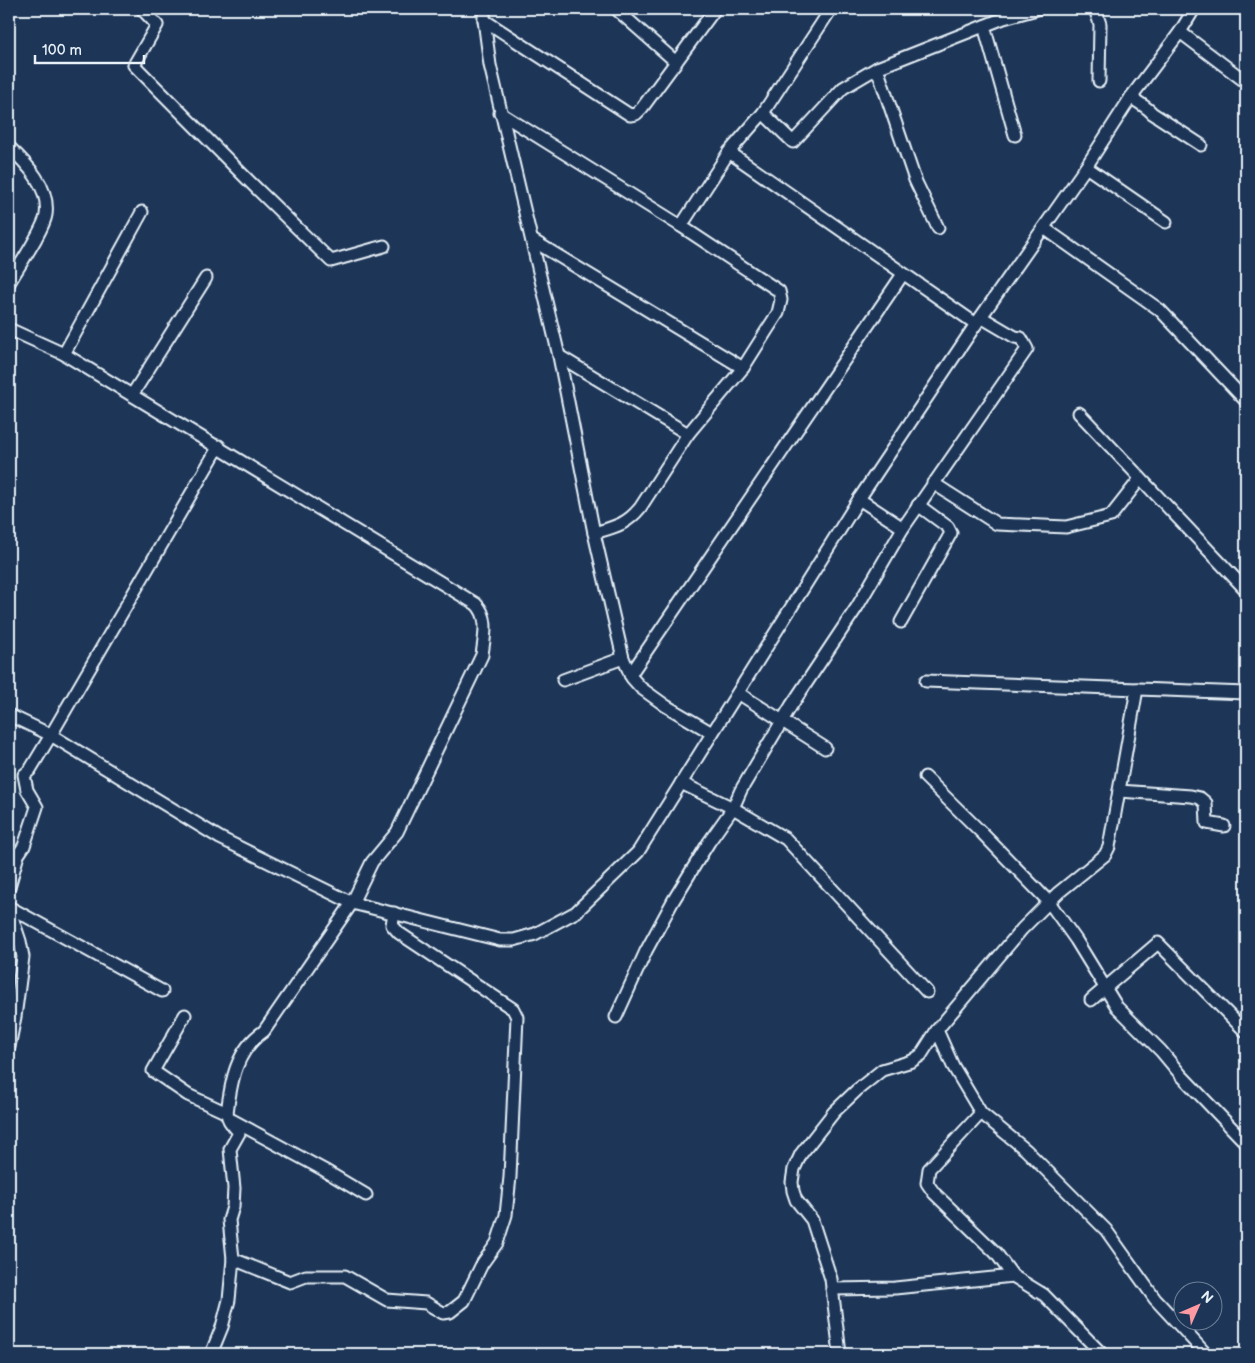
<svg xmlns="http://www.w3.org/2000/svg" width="1255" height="1363" viewBox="0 0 1255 1363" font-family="'Balsamiq Sans',sans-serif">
	<rect width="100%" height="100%" fill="#1d3557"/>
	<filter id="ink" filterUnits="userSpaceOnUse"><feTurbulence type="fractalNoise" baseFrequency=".02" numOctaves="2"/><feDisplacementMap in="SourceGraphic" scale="10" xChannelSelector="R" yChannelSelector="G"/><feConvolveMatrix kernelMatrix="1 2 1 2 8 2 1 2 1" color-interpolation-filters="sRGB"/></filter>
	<g filter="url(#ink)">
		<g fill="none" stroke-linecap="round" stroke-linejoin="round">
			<defs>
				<g id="minor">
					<path d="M142 9 157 25 134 65 250 182 331 261 384 246"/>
					<path d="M484 9V20L490 65 559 356 594 533 623 658 632 678 641 688 666 706 712 733"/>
					<path d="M616 9 676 62"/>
					<path d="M1095 9 1100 24 1099 81"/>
					<path d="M484 20 630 115 636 114 642 108 715 9"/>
					<path d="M984 26 1015 135"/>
					<path d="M1180 32 1246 82"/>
					<path d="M877 68 915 180 938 228"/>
					<path d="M1131 97C1137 102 1147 107 1152 113L1201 145"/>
					<path d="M500 113 681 226 779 291 781 300 778 313 767 330 743 368 688 434 640 508C626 525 614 527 594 533"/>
					<path d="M763 113 793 142 843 88 877 68 1004 18 1037 9"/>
					<path d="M9 147C27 164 50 187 46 215 44 229 17 269 9 283"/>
					<path d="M729 152 976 324"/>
					<path d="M1086 167 1166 222"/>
					<path d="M681 226 729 152 763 113 831 9"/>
					<path d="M1044 228 1160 310 1246 401"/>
					<path d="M532 240 743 368"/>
					<path d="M9 329 64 354 476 604C490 617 484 638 482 655L397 832 372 862 352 903 264 1031C236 1050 231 1081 227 1113 228 1123 234 1125 239 1133L230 1149 234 1188 233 1207 229 1220 233 1259 229 1300 222 1327 211 1354"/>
					<path d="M64 354 142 212"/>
					<path d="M559 356 688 434"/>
					<path d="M132 395 206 278"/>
					<path d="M1079 413 1246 590"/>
					<path d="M933 483 997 524 1066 527 1111 516 1140 479"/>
					<path d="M859 499 903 528"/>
					<path d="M901 622 951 533 948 527 918 505"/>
					<path d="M630 675 903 274"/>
					<path d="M563 680 623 658"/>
					<path d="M926 681 1246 693"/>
					<path d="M738 693 825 748"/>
					<path d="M9 715 51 735 220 838 352 903 500 940H514L535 934 576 912 638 852 859 499 976 324 1086 167 1131 97 1180 32 1194 9"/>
					<path d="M925 777 983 834 1049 902 1076 940 1117 1007 1161 1051 1181 1075 1246 1143"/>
					<path d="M681 783 733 808 786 839 927 992"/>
					<path d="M1119 791 1191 796 1200 798 1206 803 1207 823 1224 826"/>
					<path d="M9 887 18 855 24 846 37 807 27 790 24 775 30 770 51 735 219 446"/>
					<path d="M9 907 162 991"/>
					<path d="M9 908 20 941 23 957 15 1017 9 1047"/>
					<path d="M1091 1000 1158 943 1246 1032"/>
					<path d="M185 1015 153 1071 188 1095 227 1113"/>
					<path d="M616 1017 646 951 673 901 709 842 733 808 741 790 791 706 857 607 903 528 1027 349 1021 338 1015 337 981 317"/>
					<path d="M937 1030 953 1066 981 1113 1026 1150 1106 1230 1155 1299 1206 1354"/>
					<path d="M981 1113 929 1169 927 1183 934 1193 996 1253 1013 1276 1044 1295 1102 1354"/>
					<path d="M232 1120 324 1170 366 1195"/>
					<path d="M233 1259 290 1282 306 1276H345L387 1300 426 1303 443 1313 450 1312 464 1301 482 1264 497 1243 506 1215 510 1177 517 1017 513 1009 399 933 392 925 394 913"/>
					<path d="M832 1289 895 1288 1013 1276"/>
					<path d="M840 1354 831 1279 812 1220 796 1200 793 1191 792 1182 794 1169 801 1154 834 1112 857 1090 882 1070 912 1061 921 1055 937 1030 1022 929 1058 893 1105 855 1109 847 1137 689"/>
				</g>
			</defs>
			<use href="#minor" stroke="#e8f1f8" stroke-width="15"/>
			<use href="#minor" stroke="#1d3557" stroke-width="11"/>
		</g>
	</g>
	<rect width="1255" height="1363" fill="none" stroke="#1d3557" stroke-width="30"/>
	<rect x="15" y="15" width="1225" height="1333" fill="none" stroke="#e8f1f8" stroke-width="2" filter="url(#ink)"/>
	<g transform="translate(1198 1306) rotate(45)"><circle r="24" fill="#1d3557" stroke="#6e8097"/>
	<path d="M0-4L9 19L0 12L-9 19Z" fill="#ff9aa2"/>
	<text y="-8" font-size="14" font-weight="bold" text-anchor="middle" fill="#e8f1f8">N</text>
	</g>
	<path d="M35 55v8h109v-8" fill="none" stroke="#e8f1f8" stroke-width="2.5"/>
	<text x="42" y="55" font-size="15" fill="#e8f1f8" stroke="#1d3557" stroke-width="4" paint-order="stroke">100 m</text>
</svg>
